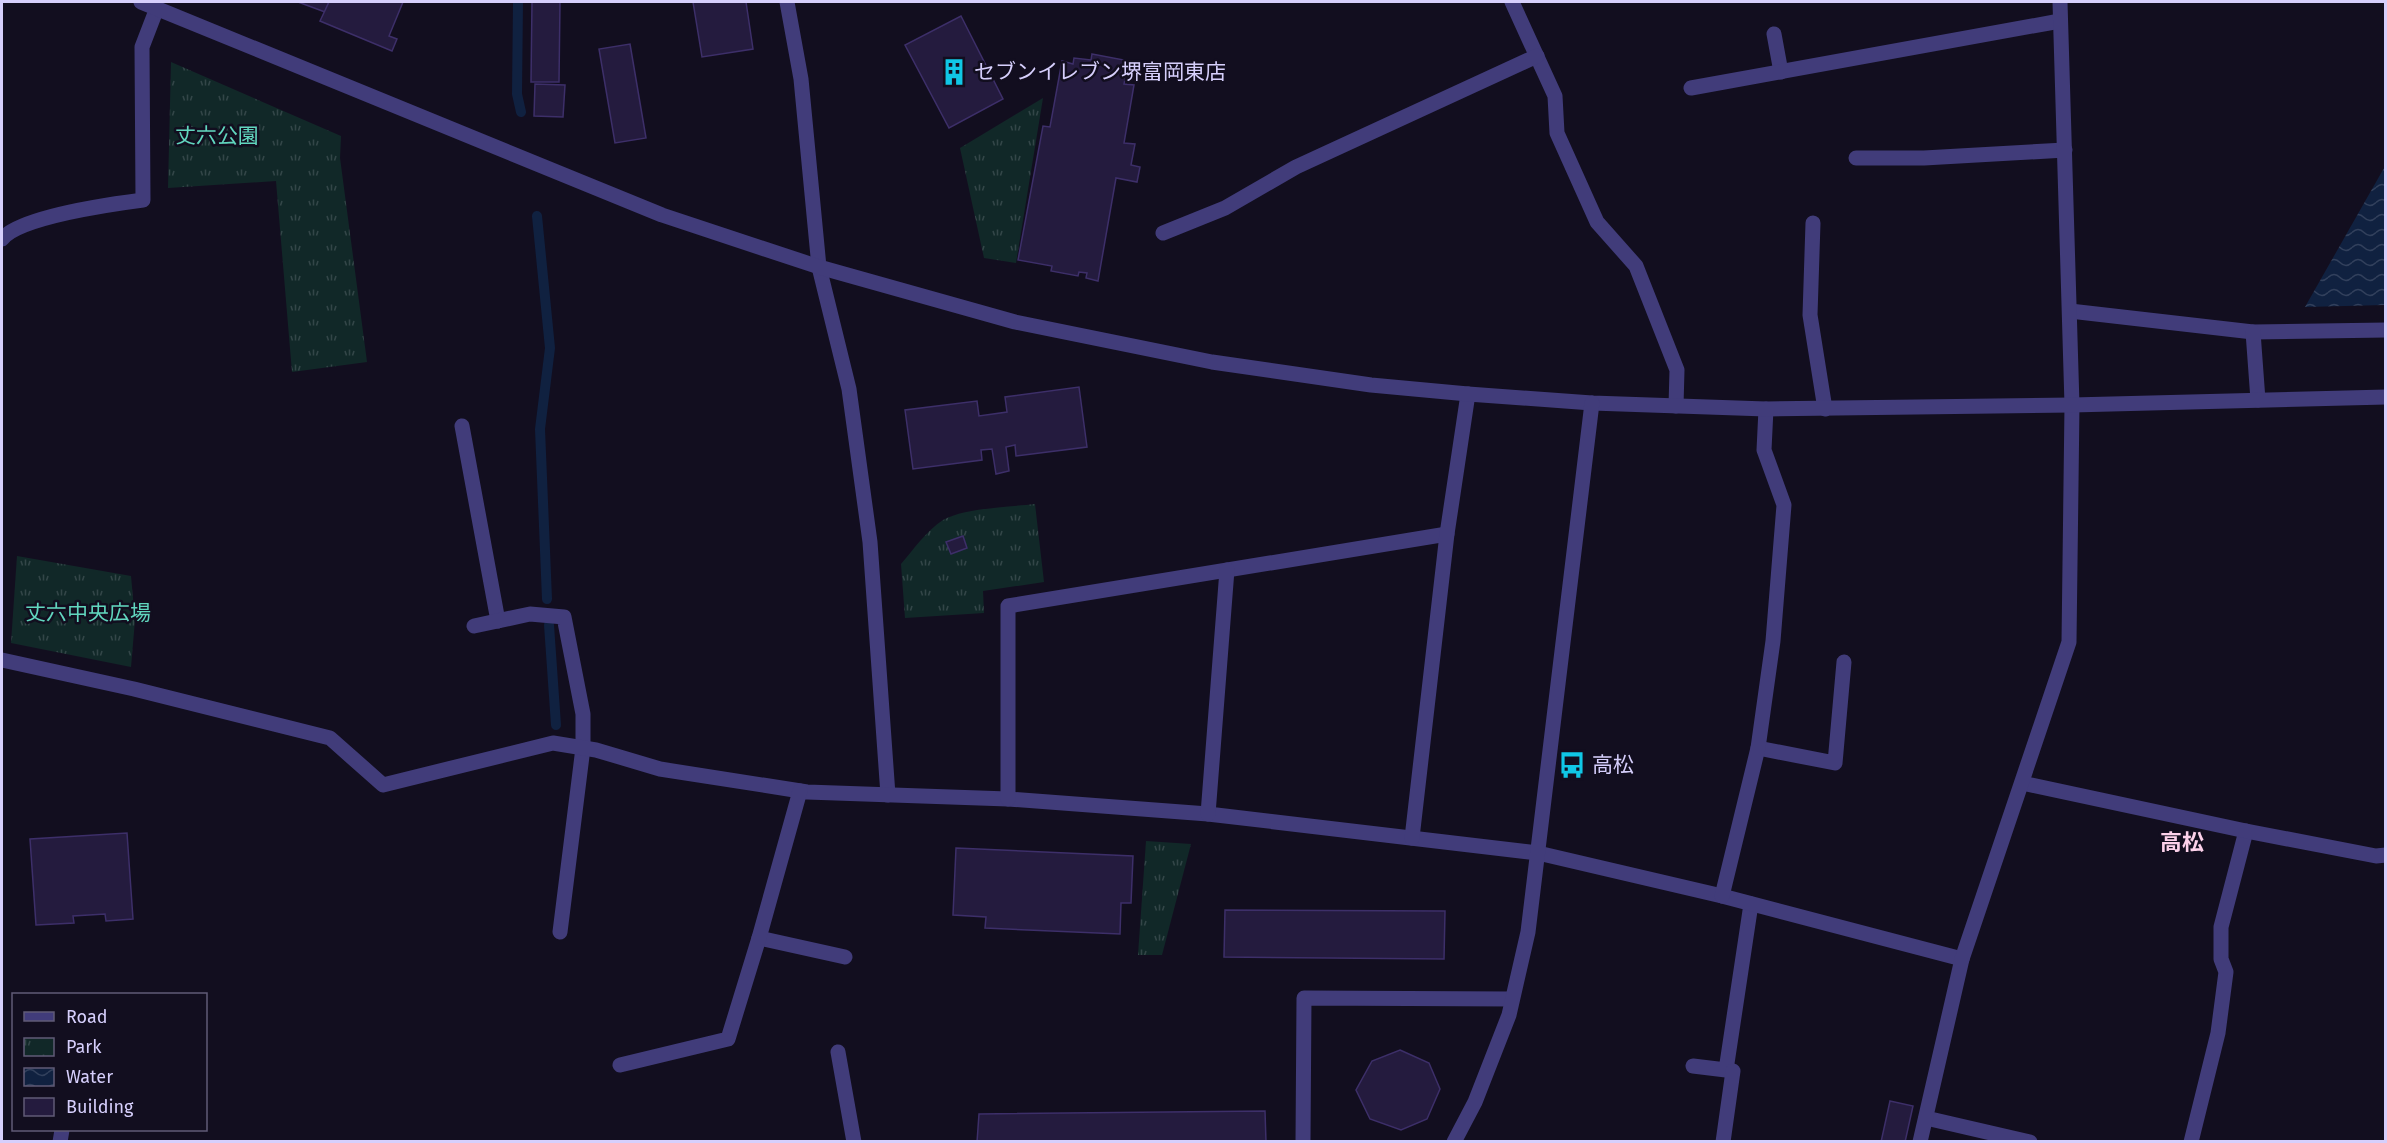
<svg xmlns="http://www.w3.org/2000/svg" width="2387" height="1143" viewBox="0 0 2387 1143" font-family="'Fira Sans','Noto Sans JP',sans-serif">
	<defs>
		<pattern id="park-tufts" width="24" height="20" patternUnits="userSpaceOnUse" patternTransform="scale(1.5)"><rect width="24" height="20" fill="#112828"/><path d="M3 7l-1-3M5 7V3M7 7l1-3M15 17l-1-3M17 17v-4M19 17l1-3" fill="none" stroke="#334648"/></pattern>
		<pattern id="water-waves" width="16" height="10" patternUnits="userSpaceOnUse" patternTransform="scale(1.5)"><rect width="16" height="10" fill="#102140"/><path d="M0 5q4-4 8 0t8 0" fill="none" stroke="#32405c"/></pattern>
	</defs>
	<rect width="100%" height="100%" fill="#120e1f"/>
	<g fill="url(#park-tufts)">
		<path d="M171 62 341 136 340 158 367 362 292 372 276 181 168 188Z"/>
		<path d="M1043 98 1016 263 984 258 960 148Z"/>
		<path d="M1035 504 1044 582 983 591 984 613 905 618 901 564C913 550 927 530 943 520 964 508 1010 507 1035 504Z"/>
		<path d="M17 556 131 576 135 620 131 667 11 643Z"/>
		<path d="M1146 841 1191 844 1162 955H1138Z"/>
	</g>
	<path fill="url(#water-waves)" d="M2385 166V305L2305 307 2384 168Z"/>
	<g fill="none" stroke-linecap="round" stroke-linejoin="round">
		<g stroke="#102140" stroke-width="10">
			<path d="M518 2 517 94 521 112"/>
			<path d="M537 216 550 348 540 429 547 599"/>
			<path d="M549 625 556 725"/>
		</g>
	</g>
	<g fill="#241b3e" stroke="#3d2f69" stroke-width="1.5">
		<path d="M298 2H329L325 12Z"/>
		<path d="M329 2H403L389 36 397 39 392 51 320 21Z"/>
		<path d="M532 2H560L559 82H531Z"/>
		<path d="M693 2H746L753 49 702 57Z"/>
		<path d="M961 16 1003 99 949 128 905 45Z"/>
		<path d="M630 44 646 138 615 143 599 49Z"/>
		<path d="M1092 54 1124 60 1123 68 1127 69 1124 84 1134 85 1124 143 1135 144 1131 165 1140 167 1137 182 1116 178 1098 281 1086 278 1087 273 1079 272 1078 276 1051 271 1052 266 1018 260 1043 126 1050 127 1062 61 1073 64 1074 58 1091 60Z"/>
		<path d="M535 84 565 85 563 117 534 116Z"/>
		<path d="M1079 387 1087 447 1016 456 1015 445 1006 447 1009 471 996 474 992 449 981 450 982 460 913 469 905 410 977 401 979 416 1007 412 1005 397Z"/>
		<path d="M963 536 967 548 951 554 946 542Z"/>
		<path d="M127 833 133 919 106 921 105 914 73 916 74 923 36 925 30 839Z"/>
		<path d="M956 848 1133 856 1131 903H1121L1120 934 985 928 986 917 953 915Z"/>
		<path d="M1225 910 1445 911 1444 959 1224 957Z"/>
		<path d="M1400 1050 1429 1063 1440 1089 1427 1119 1401 1130 1370 1119 1356 1090 1372 1061Z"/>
		<path d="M1890 1101 1913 1106 1905 1142H1881Z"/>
		<path d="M1265 1111 1266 1142H977L979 1114Z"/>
	</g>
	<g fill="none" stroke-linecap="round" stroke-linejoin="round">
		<g stroke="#413c7a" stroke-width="15">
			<path d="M2070 311 2253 332 2386 330"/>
			<path d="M560 932 583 748"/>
			<path d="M759 938 845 957"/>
			<path d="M1693 1066 1726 1070 1751 904"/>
			<path d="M60 1142 62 1130"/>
			<path d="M1303 1142 1304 998 1512 999"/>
			<path d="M1723 1142 1733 1071"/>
			<path d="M2191 1142 2218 1033 2226 972 2221 959V927L2246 831"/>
		</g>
		<g stroke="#413c7a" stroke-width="15">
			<path d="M787 2 801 79 819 267 849 389 870 542 888 795"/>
			<path d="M1512 2 1555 96 1557 133 1597 222 1636 266 1677 370 1676 406"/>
			<path d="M1774 34 1781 72"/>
			<path d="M1691 88 2060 21"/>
			<path d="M1856 158H1924L2065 150"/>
			<path d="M1813 223 1810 315 1825 409"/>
			<path d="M1163 233 1225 208 1296 167 1537 56"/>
			<path d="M2 239C20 217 112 204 143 200L142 47 157 8"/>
			<path d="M2253 332 2258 400"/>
			<path d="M462 426 498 621"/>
			<path d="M474 626 530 614 564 617 583 714V748"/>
			<path d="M2 660 134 689 330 738 383 785 553 743 596 750 660 769 807 792 1008 799 1208 814 1538 853 1722 896 1962 959"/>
			<path d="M1758 748 1835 763 1844 662"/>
			<path d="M2022 783 2246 831 2376 856 2386 855"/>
			<path d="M1008 799V606L1447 534"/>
			<path d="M1208 814 1227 570"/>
			<path d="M1412 838 1447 534 1468 394"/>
			<path d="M1722 896 1758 748 1773 641 1784 505 1764 450 1766 409"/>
			<path d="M838 1052 854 1142"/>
			<path d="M620 1065 728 1039 759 938 800 791"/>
			<path d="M1926 1118 2030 1142"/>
			<path d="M1920 1142 1962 959 2069 642 2072 405 2060 2"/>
		</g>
		<g stroke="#413c7a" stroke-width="15">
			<path d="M141 2 662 215 819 267 1015 322 1212 362 1371 385 1468 394 1592 403 1766 409 2072 405 2386 397"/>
			<path d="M1454 1142 1475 1102 1509 1015 1528 932 1592 403"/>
		</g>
	</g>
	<defs>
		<symbol id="building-bare" viewBox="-9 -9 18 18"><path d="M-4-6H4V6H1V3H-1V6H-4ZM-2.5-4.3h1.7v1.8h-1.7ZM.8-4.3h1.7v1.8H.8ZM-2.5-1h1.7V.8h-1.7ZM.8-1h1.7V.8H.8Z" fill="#10c7e6" stroke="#120e1f" stroke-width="2.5" paint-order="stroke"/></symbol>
		<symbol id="bus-bare" viewBox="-9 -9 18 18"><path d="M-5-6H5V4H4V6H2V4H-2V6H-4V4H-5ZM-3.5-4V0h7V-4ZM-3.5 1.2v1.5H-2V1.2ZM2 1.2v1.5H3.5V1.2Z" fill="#10c7e6" stroke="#120e1f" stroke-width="2.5" paint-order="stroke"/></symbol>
	</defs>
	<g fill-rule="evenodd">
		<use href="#building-bare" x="935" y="53" width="38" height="38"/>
		<use href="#bus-bare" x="1553" y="746" width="38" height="38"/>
	</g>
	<g text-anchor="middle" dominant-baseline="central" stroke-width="5" stroke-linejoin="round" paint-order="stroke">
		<g font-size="21" fill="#d6cffc" stroke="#120e1f" text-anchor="start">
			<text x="974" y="72">セブンイレブン堺富岡東店</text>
			<text x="1592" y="765">高松</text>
		</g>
		<g font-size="21" fill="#61d6be" stroke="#120e1f">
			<text x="217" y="136">丈六公園</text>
			<text x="88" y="613">丈六中央広場</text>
		</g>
		<g font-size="22" font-weight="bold" fill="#fcd1ea" stroke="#120e1f">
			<text x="2182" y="842">高松</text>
		</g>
	</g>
	<rect width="2387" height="1143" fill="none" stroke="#d6cffc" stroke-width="6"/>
	<rect x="12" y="993" width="195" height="138" fill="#120e1f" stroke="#605b77" stroke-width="1.5"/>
	<rect x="24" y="1012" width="30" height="9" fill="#413c7a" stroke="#605b77" stroke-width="1.5"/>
	<text x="66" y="1023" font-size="18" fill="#d6cffc">Road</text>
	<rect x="24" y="1038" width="30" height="18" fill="url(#park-tufts)" stroke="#605b77" stroke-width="1.5"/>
	<text x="66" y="1053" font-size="18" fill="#d6cffc">Park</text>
	<rect x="24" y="1068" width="30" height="18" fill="url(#water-waves)" stroke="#605b77" stroke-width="1.5"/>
	<text x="66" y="1083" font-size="18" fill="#d6cffc">Water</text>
	<rect x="24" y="1098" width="30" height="18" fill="#241b3e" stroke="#605b77" stroke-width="1.5"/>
	<text x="66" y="1113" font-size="18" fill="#d6cffc">Building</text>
</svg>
